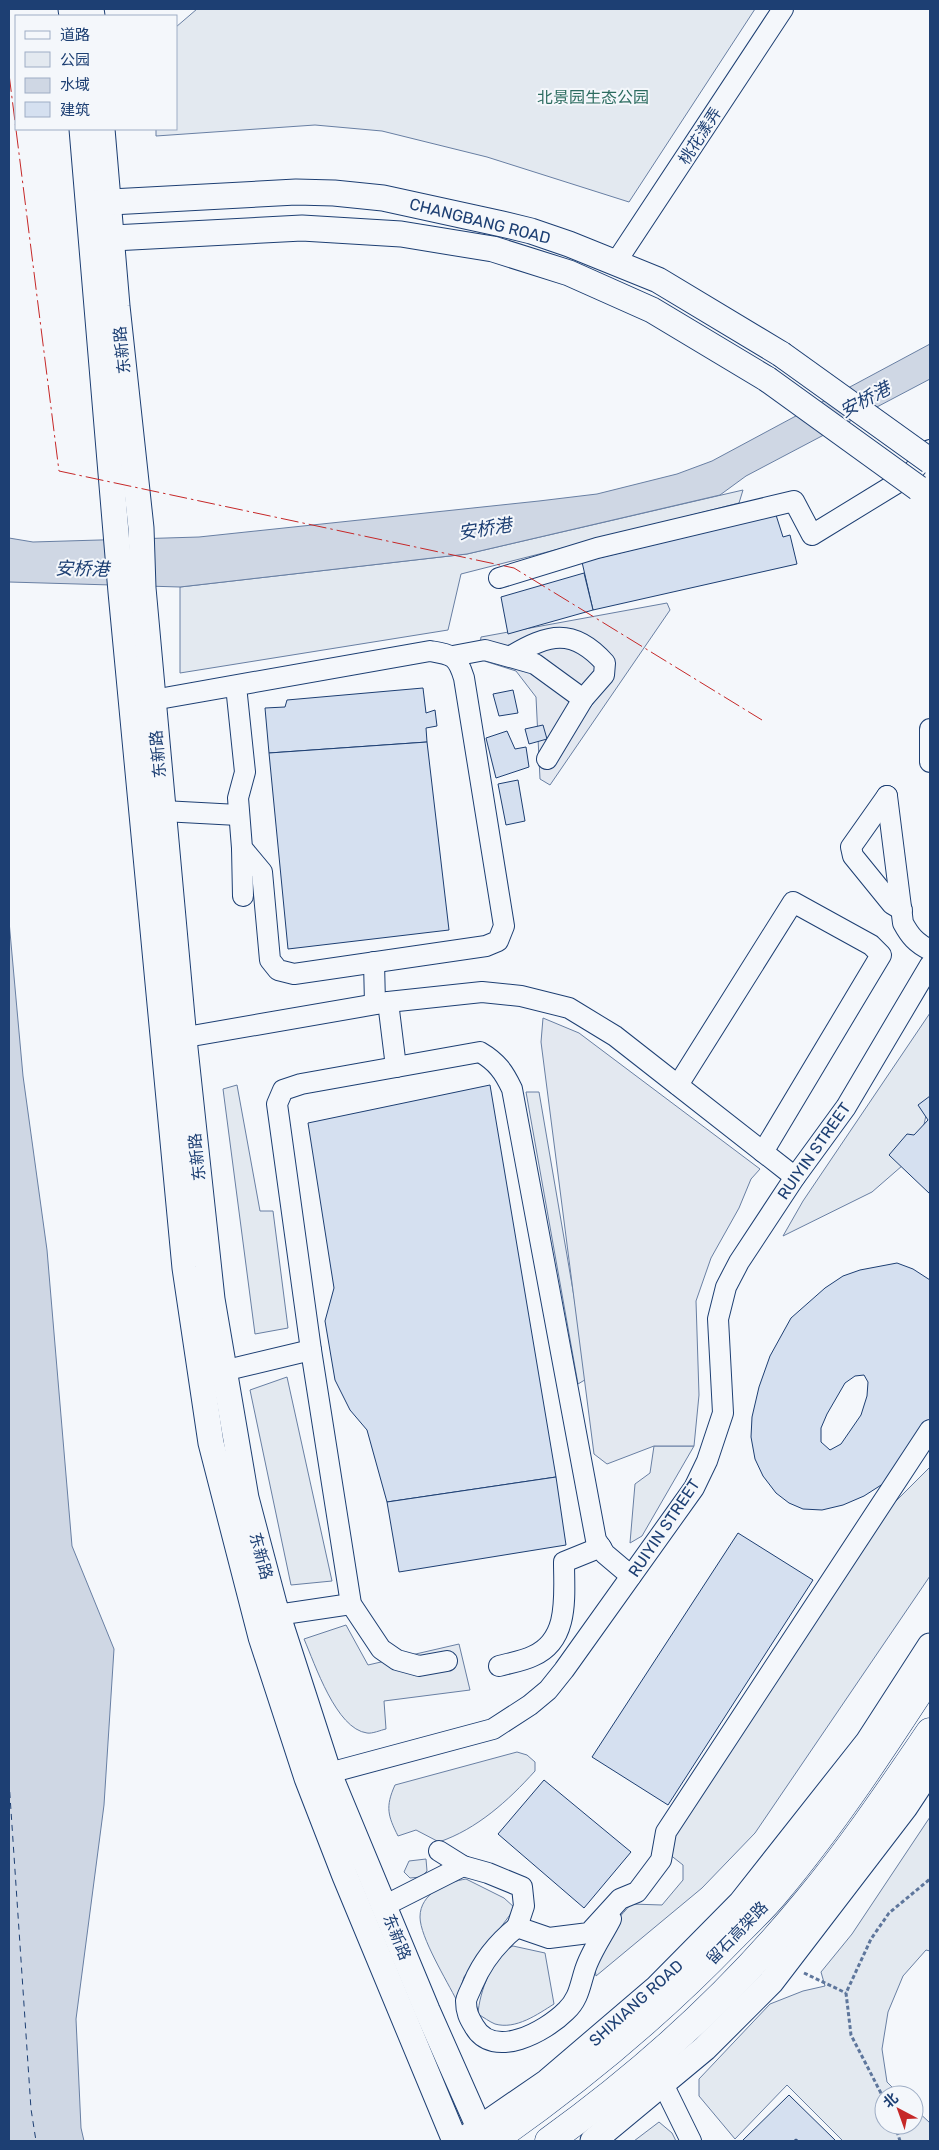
<svg xmlns="http://www.w3.org/2000/svg" width="939" height="2150" viewBox="0 0 939 2150" font-family="Rubik,'Noto Sans SC',sans-serif">
	<rect width="100%" height="100%" fill="#f4f7fb"/>
	<g fill="#e3e9f0" stroke="#687fa3">
		<path d="M197 9H755L629 202 487 157 382 131 315 125 156 136V129H176V27Z"/>
		<path d="M743 490 739 503 461 574 448 630 180 673V587L467 554Z"/>
		<path d="M930 1013V1097L918 1152 872 1192 783 1236 803 1201Z"/>
		<path d="M237 1085 260 1211H273L288 1328 255 1334 223 1089Z"/>
		<path d="M526 1092H539L588 1378 578 1384Z"/>
		<path d="M287 1377 332 1581 291 1585 250 1390Z"/>
		<path d="M654 1446H694L642 1536 630 1543 635 1484 650 1473Z"/>
		<path d="M930 1467V1576L755 1833 702 1888 596 1976C590 1942 611 1928 631 1904L662 1905 683 1880V1865L664 1850 861 1536Z"/>
		<path d="M346 1625 368 1665 459 1644 470 1690 384 1701 386 1729C381 1730 372 1734 367 1733 336 1729 315 1664 304 1639Z"/>
		<path d="M517 1752 527 1755 535 1762V1771C508 1801 477 1829 439 1842L416 1830 398 1836C388 1816 385 1807 395 1785Z"/>
		<path d="M930 1817V1951L926 1950 903 1976 888 2012 882 2049 887 2082 900 2095H884V2125H914V2108L930 2123V2141H843L787 2085 735 2139 699 2096V2079L770 2004 803 1991 825 1986 821 1972 852 1934Z"/>
		<path d="M426 1859 427 1871 421 1877 410 1878 404 1872 409 1861Z"/>
		<path d="M466 1879 504 1898 515 1908 464 1977 457 2001C447 1981 420 1937 420 1917 420 1893 447 1882 466 1879Z"/>
		<path d="M513 1946 545 1953 554 2004C538 2014 516 2030 495 2024 490 2022 483 2017 478 2014 479 1994 493 1953 513 1946Z"/>
		<path d="M659 2122 672 2133 676 2141H634Z"/>
	</g>
	<g fill="#e3e8f0" stroke="#687fa3">
		<path d="M667 603 670 610 550 785 540 779 536 697 516 671 478 659 481 637Z"/>
		<path d="M543 1018 579 1033 760 1169 751 1179 739 1208 711 1258 696 1301 699 1395 694 1446H654L607 1464 594 1454 541 1042Z"/>
	</g>
	<g fill="#cfd7e4" stroke="#687fa3">
		<path d="M930 344V379L746 476 720 495 467 554 180 587 9 582V538L33 542 199 537 539 501 597 494 677 474 712 461Z"/>
		<path d="M9 921 23 1076 47 1250 72 1546 114 1649 104 1805 76 2019 81 2128 84 2141H9Z"/>
	</g>
	<g fill="none" stroke-linecap="round" stroke-linejoin="round">
		<path stroke="#1d3f73" stroke-width="1" stroke-dasharray="6 5" stroke-linecap="butt" d="M9 1781 31 2109 36 2141"/>
	</g>
	<g fill="#d5e0f0" stroke="#1d3f73" fill-rule="evenodd">
		<path d="M776 515 783 537 790 535 797 564 593 610 582 562Z"/>
		<path d="M584 573 593 610 508 634 501 597Z"/>
		<path d="M423 688 426 713 435 710 437 726 426 728 427 742 269 753 265 708 285 707 287 700Z"/>
		<path d="M513 690 518 713 499 716 493 694Z"/>
		<path d="M543 725 547 739 529 744 525 729Z"/>
		<path d="M507 731 515 749 526 747 529 767 496 778 486 738Z"/>
		<path d="M427 742 449 930 288 949 269 753Z"/>
		<path d="M518 780 525 821 506 825 498 784Z"/>
		<path d="M490 1085 556 1477 387 1502 367 1430 350 1410 335 1380 325 1321 334 1288 308 1123Z"/>
		<path d="M930 1096V1194L889 1155 907 1134 914 1135 928 1120 918 1105Z"/>
		<path d="M897 1263 913 1269 930 1280V1427L889 1480 864 1496 843 1505 822 1510 803 1509 789 1503 776 1493 763 1476 755 1459 751 1437 752 1417 759 1387 770 1356 791 1318 825 1288 843 1276 860 1270ZM864 1375 868 1382 867 1396 861 1415 841 1444 830 1450 821 1442V1428L827 1414 845 1383 855 1376Z"/>
		<path d="M556 1477 566 1545 399 1572 387 1502Z"/>
		<path d="M738 1533 813 1580 668 1805 592 1757Z"/>
		<path d="M544 1780 631 1852 584 1908 498 1834Z"/>
		<path d="M789 2095 836 2141H799L796 2139 793 2141H742Z"/>
	</g>
	<g fill="none" stroke-linecap="round" stroke-linejoin="round">
		<defs>
			<g id="minor">
				<path d="M616 262 783 9"/>
				<path d="M499 578 597 548 794 501 812 535 910 475 930 450"/>
				<path d="M453 656 485 650 535 664 583 699"/>
				<path d="M511 656C548 634 573 627 605 663L604 675 583 699 547 759"/>
				<path d="M153 700 430 651C452 655 457 655 464 678L504 926 498 941 486 946 294 974 278 970 270 960 262 872 242 848 238 798 245 772 236 686"/>
				<path d="M930 729V762"/>
				<path d="M887 796 903 923C910 936 916 943 930 950"/>
				<path d="M887 796 851 847 853 856 892 904 902 910"/>
				<path d="M163 811 238 815"/>
				<path d="M242 848 243 896"/>
				<path d="M374 962 375 1004"/>
				<path d="M388 1002 396 1067"/>
				<path d="M169 1040 388 1002 482 992 521 996 569 1008 615 1036 795 1177"/>
				<path d="M678 1085 793 902 871 945 881 955 763 1152"/>
				<path d="M223 1371 311 1350"/>
				<path d="M277 1615 351 1604"/>
				<path d="M447 1661 419 1666 397 1660 381 1649 351 1604 311 1350 277 1104 283 1090 301 1084 480 1052C497 1062 504 1072 512 1089L596 1540 605 1554 631 1576"/>
				<path d="M499 1666C510 1663 523 1661 533 1656 570 1640 564 1595 564 1562L601 1547"/>
				<path d="M314 1777 493 1729 530 1705 548 1690 564 1670 694 1488 707 1461 723 1413 718 1319 726 1287 739 1262 795 1177 846 1107 930 965"/>
				<path d="M439 1851 463 1866 488 1873 522 1887 524 1906 517 1927 549 1938 589 1933 620 1899 637 1892 661 1860 666 1832 930 1430"/>
				<path d="M384 1906 463 1866"/>
				<path d="M517 1927C497 1943 483 1960 473 1984 471 1989 467 1996 466 2001 466 2012 469 2018 474 2026 493 2061 546 2031 566 2011 579 1999 580 1985 585 1970 590 1953 603 1935 611 1919"/>
				<path d="M663 2084 691 2141"/>
			</g>
			<g id="major">
				<path d="M71 9 72 16"/>
				<path d="M91 9 92 16"/>
				<path d="M82 129 121 592 185 1268 211 1443 261 1637 307 1778 345 1876 455 2141"/>
				<path d="M102 129 117 306 141 528 143 588 184 1039 212 1299 246 1498 274 1604 329 1774 427 2010 485 2141"/>
				<path d="M92 203 296 192 334 193 383 198 502 224 531 231 569 244 658 280 781 354"/>
				<path d="M94 239 302 228 401 234 493 249 569 273 652 310 767 379"/>
				<path d="M467 2137 547 2082 657 1988 741 1903 868 1742 930 1646"/>
				<path d="M593 2141 705 2048 771 1982 905 1807 930 1769"/>
			</g>
			<g id="highway">
				<path d="M492 2141C578 2081 659 2014 732 1938 747 1923 763 1908 776 1892 833 1824 882 1749 930 1675"/>
				<path d="M549 2141C645 2072 733 1992 808 1900 852 1847 891 1789 930 1732"/>
			</g>
		</defs>
		<use href="#minor" stroke="#1d3f73" stroke-width="22"/>
		<use href="#major" stroke="#1d3f73" stroke-width="27"/>
		<use href="#highway" stroke="#1d3f73" stroke-width="29"/>
		<g stroke="#5e769c" stroke-width="3" stroke-dasharray="4 2.5" stroke-linecap="butt">
			<path d="M804 1973 846 1993"/>
			<path d="M884 2099 851 2035 846 1993 871 1939 889 1913 930 1879"/>
			<path d="M895 2125 900 2141"/>
		</g>
		<use href="#minor" stroke="#f4f7fb" stroke-width="20"/>
		<use href="#major" stroke="#f4f7fb" stroke-width="25"/>
		<use href="#highway" stroke="#f4f7fb" stroke-width="28"/>
		<defs>
			<g id="major-bridge">
				<path d="M781 354 930 461"/>
				<path d="M767 379 918 488"/>
			</g>
		</defs>
		<use href="#major-bridge" stroke="#1d3f73" stroke-width="27" stroke-linecap="butt"/>
		<use href="#major-bridge" stroke="#f4f7fb" stroke-width="25"/>
		<path stroke="#c62828" stroke-width="1" stroke-dasharray="18 4 2.5 4" stroke-linecap="butt" d="M9 74 59 471 514 568 762 720"/>
	</g>
	<g text-anchor="middle" dominant-baseline="central" stroke-width="4" stroke-linejoin="round" paint-order="stroke">
		<g font-size="16" fill="#2c6c60" stroke="#f4f7fb">
			<text x="593" y="97">北景园生态公园</text>
		</g>
		<g font-size="16" fill="#1d3f73" stroke="#f4f7fb">
			<text transform="translate(700 136) rotate(-57)">桃花漾弄</text>
			<text transform="translate(480 221) rotate(14)">CHANGBANG ROAD</text>
			<text transform="translate(122 350) rotate(-96)">东新路</text>
			<text transform="translate(158 754) rotate(-95)">东新路</text>
			<text transform="translate(814 1151) rotate(-55)">RUIYIN STREET</text>
			<text transform="translate(197 1157) rotate(-96)">东新路</text>
			<text transform="translate(664 1528) rotate(-56)">RUIYIN STREET</text>
			<text transform="translate(261 1556) rotate(75)">东新路</text>
			<text transform="translate(737 1933) rotate(-46)">留石高架路</text>
			<text transform="translate(397 1937) rotate(68)">东新路</text>
			<text transform="translate(636 2003) rotate(-42)">SHIXIANG ROAD</text>
		</g>
		<g font-size="18" font-style="italic" fill="#1d3f73" stroke="#f4f7fb">
			<text transform="translate(865 400) rotate(-28)">安桥港</text>
			<text transform="translate(485 529) rotate(-9)">安桥港</text>
			<text transform="translate(82 569) rotate(1)">安桥港</text>
		</g>
	</g>
	<rect width="939" height="2150" fill="none" stroke="#1d3f73" stroke-width="20"/>
	<rect x="15" y="15" width="162" height="115" fill="#f4f7fb" stroke="#9eadc5"/>
	<rect x="25" y="31" width="25" height="8" fill="#f4f7fb" stroke="#9eadc5"/>
	<text x="60" y="40" font-size="15" fill="#1d3f73">道路</text>
	<rect x="25" y="52" width="25" height="15" fill="#e3e9f0" stroke="#9eadc5"/>
	<text x="60" y="65" font-size="15" fill="#1d3f73">公园</text>
	<rect x="25" y="78" width="25" height="15" fill="#cfd7e4" stroke="#9eadc5"/>
	<text x="60" y="90" font-size="15" fill="#1d3f73">水域</text>
	<rect x="25" y="102" width="25" height="15" fill="#d5e0f0" stroke="#9eadc5"/>
	<text x="60" y="115" font-size="15" fill="#1d3f73">建筑</text>
	<g transform="translate(899 2110) rotate(319)"><circle r="24" fill="#f4f7fb" stroke="#9eadc5"/>
	<path d="M0-4L9 19L0 12L-9 19Z" fill="#c62828"/>
	<text y="-8" font-size="14" font-weight="bold" text-anchor="middle" fill="#1d3f73">北</text>
	</g>
</svg>
